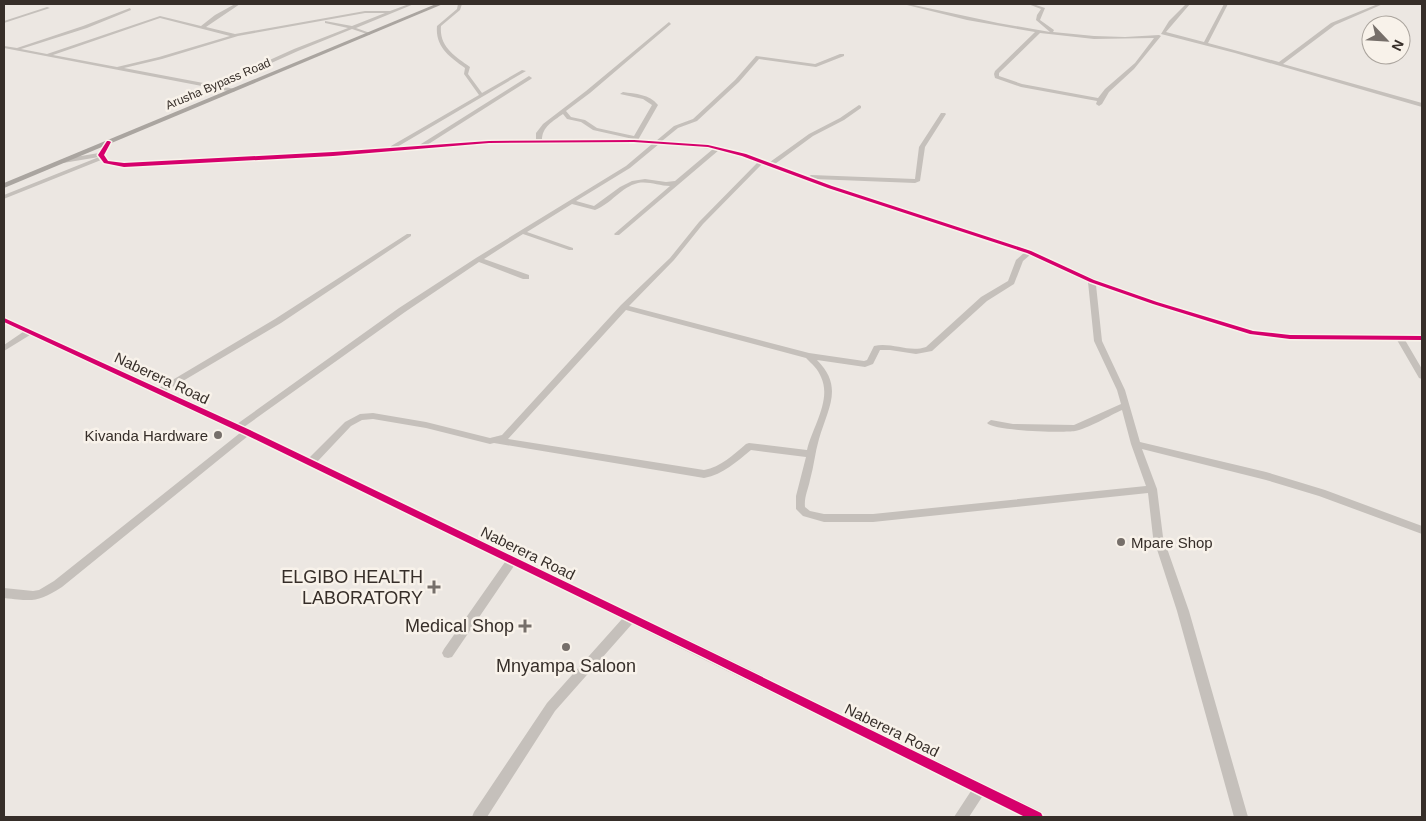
<svg xmlns="http://www.w3.org/2000/svg" width="1426" height="821" font-family="Arial,sans-serif">
  <style>
    .lines { fill: none; stroke-linecap: round; stroke-linejoin: round }
    .minor { fill: #c5c0bb; fill-rule: evenodd }
    .major { fill: #aaa5a0; fill-rule: evenodd }
    .cycleway-casing { stroke: #f8f2ea; stroke-width: 3 }
    .cycleway { fill: #d6006c; fill-rule: evenodd }
    .poi-dot { fill: #766f6a; stroke: #f8f2ea; stroke-width: 2 }
    .labels { text-anchor: middle; dominant-baseline: central; stroke-width: 5; stroke-linejoin: round; paint-order: stroke }
    .far-street-label { font-size: 12px; fill: #362e29; stroke: #f8f2ea }
    .street-label { font-size: 15px; fill: #362e29; stroke: #f8f2ea }
    .poi-label { font-size: 15px; fill: #362e29; stroke: #f8f2ea; text-anchor: end }
    .near-poi-label { font-size: 18px; fill: #362e29; stroke: #f8f2ea; text-anchor: end }
  </style>
  <rect width="100%" height="100%" fill="#ece7e2"/>
  <g class="lines">
    <g class="minor">
      <path d="M235 4H240L206 27 235 34 365 11H390L409 4H414L356 28 370 33V35L352 29 298 51 220 86 235 89V91L233 92 4 48V46L17 48 83 26 130 8 131 10 87 28 21 49 47 54 160 16 201 26 215 15ZM365 13H385L352 26 325 21V23L348 28 294 49 214 85 124 68 162 59 238 36ZM160 18 230 36 159 57 117 67 53 55Z"/>
      <path d="M458 4H462L460 10 441 26C439 47 455 56 470 67L468 74 482 93 522 70 526 71 397 147 420 146 421 144 529 76 532 78 531 79 427 145 489 140H536V133L543 124 586 91 669 22 671 24 590 93 566 111 571 117 585 120 597 128 634 136 652 105 643 99 620 94 623 92C636 94 649 94 658 105L638 140 656 141 674 126 693 119 735 80 756 56 815 64 840 54H844V56L816 67 759 59 739 82 697 121 678 128 662 141 708 144 746 154 770 162 809 134 840 118 859 105 861 106V108L844 120 813 136 775 164 808 177 811 175 915 179 919 147 941 113H945L946 114 925 147 920 181 915 183 814 179 1031 251 1095 279 1158 301 1253 331 1290 335 1422 336V340H1405L1422 369V379L1419 378 1397 340 1290 339 1252 335 1152 305 1096 285 1102 341 1125 390 1140 442 1266 472 1325 490 1422 526V534L1319 496 1266 480 1142 449 1157 489 1163 537 1189 611 1248 817H1234L1177 611 1153 537 1148 493 873 522H824L803 516 796 509V496L806 457 751 450C736 462 724 474 704 478L494 443 490 444 426 428 373 419 362 420 351 426 317 462 712 651 1042 812 1044 817H1023L982 797 969 817H954L971 791 632 624 555 711 487 817H472L474 812 547 703 622 619 514 566 452 657 448 658 444 657 442 653 444 649 505 562 248 436 62 587C37 603 33 601 4 598V588L33 591 39 590 54 581 240 433 30 335 4 351V345L23 332 4 323V318L159 388 275 319 407 234H411V236L281 323 166 391 237 424 399 308 476 258 626 166 652 144 634 143 489 144 333 156 124 167 104 163 101 160 6 198 4 199V195L99 157 63 163 60 161 63 159 99 153 107 141 109 140 112 142 104 155 108 161 124 163 391 148V146L479 95 464 74 465 68C450 57 435 47 437 26L457 9ZM563 114 567 119 581 122 593 130 633 139 542 140C542 127 553 121 563 114ZM659 144 713 149 675 181 666 182 645 179 632 181 620 187 594 206 576 201 630 168ZM719 150 742 156 758 162 699 222 670 258 621 305 502 435 490 438 426 422 373 413 360 414 345 422 309 458 244 427 405 312 479 262 523 279H529V275L484 259 523 234 569 250H573V248L527 232 572 204 595 210C611 204 621 187 638 183 649 181 659 186 670 186L614 234 615 235H619ZM762 164 828 188 1024 253 1016 260 1008 281 981 297 926 347C909 353 892 342 874 346L867 360 864 361 809 353 629 306 674 260 703 224ZM1030 255 1088 282 1094 341 1117 390 1121 404 1074 425 1013 424 991 420 987 423C994 431 1063 433 1075 431 1087 429 1111 415 1122 410L1131 444 1146 486 873 514H824L810 511 805 507C804 497 808 490 810 480 814 466 815 452 819 439 828 408 844 387 817 360L865 367 873 364 880 350H890L916 354 932 351 987 301 1014 284 1023 261ZM626 310 806 358C812 364 818 369 821 377 832 400 812 428 807 450L749 443 746 444C733 455 721 467 704 470L508 439Z"/>
      <path d="M903 4H909L998 23 1050 32 1036 20 1037 15 1041 9 1028 4H1033L1045 8 1040 20 1054 30 1053 32 1094 36 1125 37 1159 35 1161 36 1134 69 1109 92 1102 104 1099 106 1096 104 1097 101 1021 87 995 78 994 74 995 71 1035 32 967 20ZM1040 33 1094 39 1154 38 1135 63 1105 89 1098 98 1022 84 999 76V73Z"/>
      <path d="M1186 4H1190L1166 32 1204 42 1224 4H1228L1208 43 1279 62 1331 23 1378 4H1383L1335 25 1283 64 1422 103V107L1235 53 1161 34 1169 21Z"/>
      <path d="M47 7 50 8 4 23V21Z"/>
    </g>
    <path class="major" d="M436 4H443L4 188V183Z"/>
    <defs>
      <g id="cycleway">
        <path d="M634 140 708 145 746 154 832 186 1031 251 1094 280 1157 302 1253 331 1290 335 1422 336V340L1290 339 1250 334 1153 304 1090 282 1027 253 828 188 742 156 708 147 634 142 489 143 333 156 124 167 104 163 98 155 107 141H109L111 142 104 155 108 161 124 163 333 152 489 141Z"/>
        <path d="M4 318 250 430 711 652 1041 813 1043 817H1025L705 658 244 434 4 322Z"/>
      </g>
    </defs>
    <use href="#cycleway" class="cycleway-casing"/>
    <use href="#cycleway" class="cycleway"/>
  </g>
  <g class="poi-dot">
    <circle cx="218" cy="435" r="5"/>
    <circle cx="1121" cy="542" r="5"/>
    <path d="M431.5 579.5h5v5h5v5h-5v5h-5v-5h-5v-5h5z"/>
    <path d="M522.5 618.5h5v5h5v5h-5v5h-5v-5h-5v-5h5z"/>
    <circle cx="566" cy="647" r="5"/>
  </g>
  <g class="labels">
    <g class="far-street-label">
      <text transform="translate(218 84) rotate(-23)">Arusha Bypass Road</text>
    </g>
    <g class="street-label">
      <text transform="translate(162 378) rotate(25)">Naberera Road</text>
      <text transform="translate(528 553) rotate(26)">Naberera Road</text>
      <text transform="translate(892 730) rotate(26)">Naberera Road</text>
    </g>
    <g class="poi-label">
      <text x="208" y="435">Kivanda Hardware</text>
      <text x="1131" y="542" text-anchor="start">Mpare Shop</text>
    </g>
    <g class="near-poi-label">
      <text x="423" y="577">ELGIBO HEALTH<tspan x="423" dy="21">LABORATORY</tspan></text>
      <text x="514" y="626">Medical Shop</text>
      <text x="566" y="666" text-anchor="middle">Mnyampa Saloon</text>
    </g>
  </g>
  <rect width="1426" height="821" fill="none" stroke="#362e29" stroke-width="10"/>
  <g transform="translate(1386 40) rotate(115)"><circle r="24" fill="#f8f2ea" stroke="#aaa49d"/>
  <path d="M0-4L9 19L0 12L-9 19Z" fill="#766f6a"/>
  <text y="-8" font-size="14" font-weight="bold" text-anchor="middle" fill="#362e29">N</text>
  </g>
</svg>
